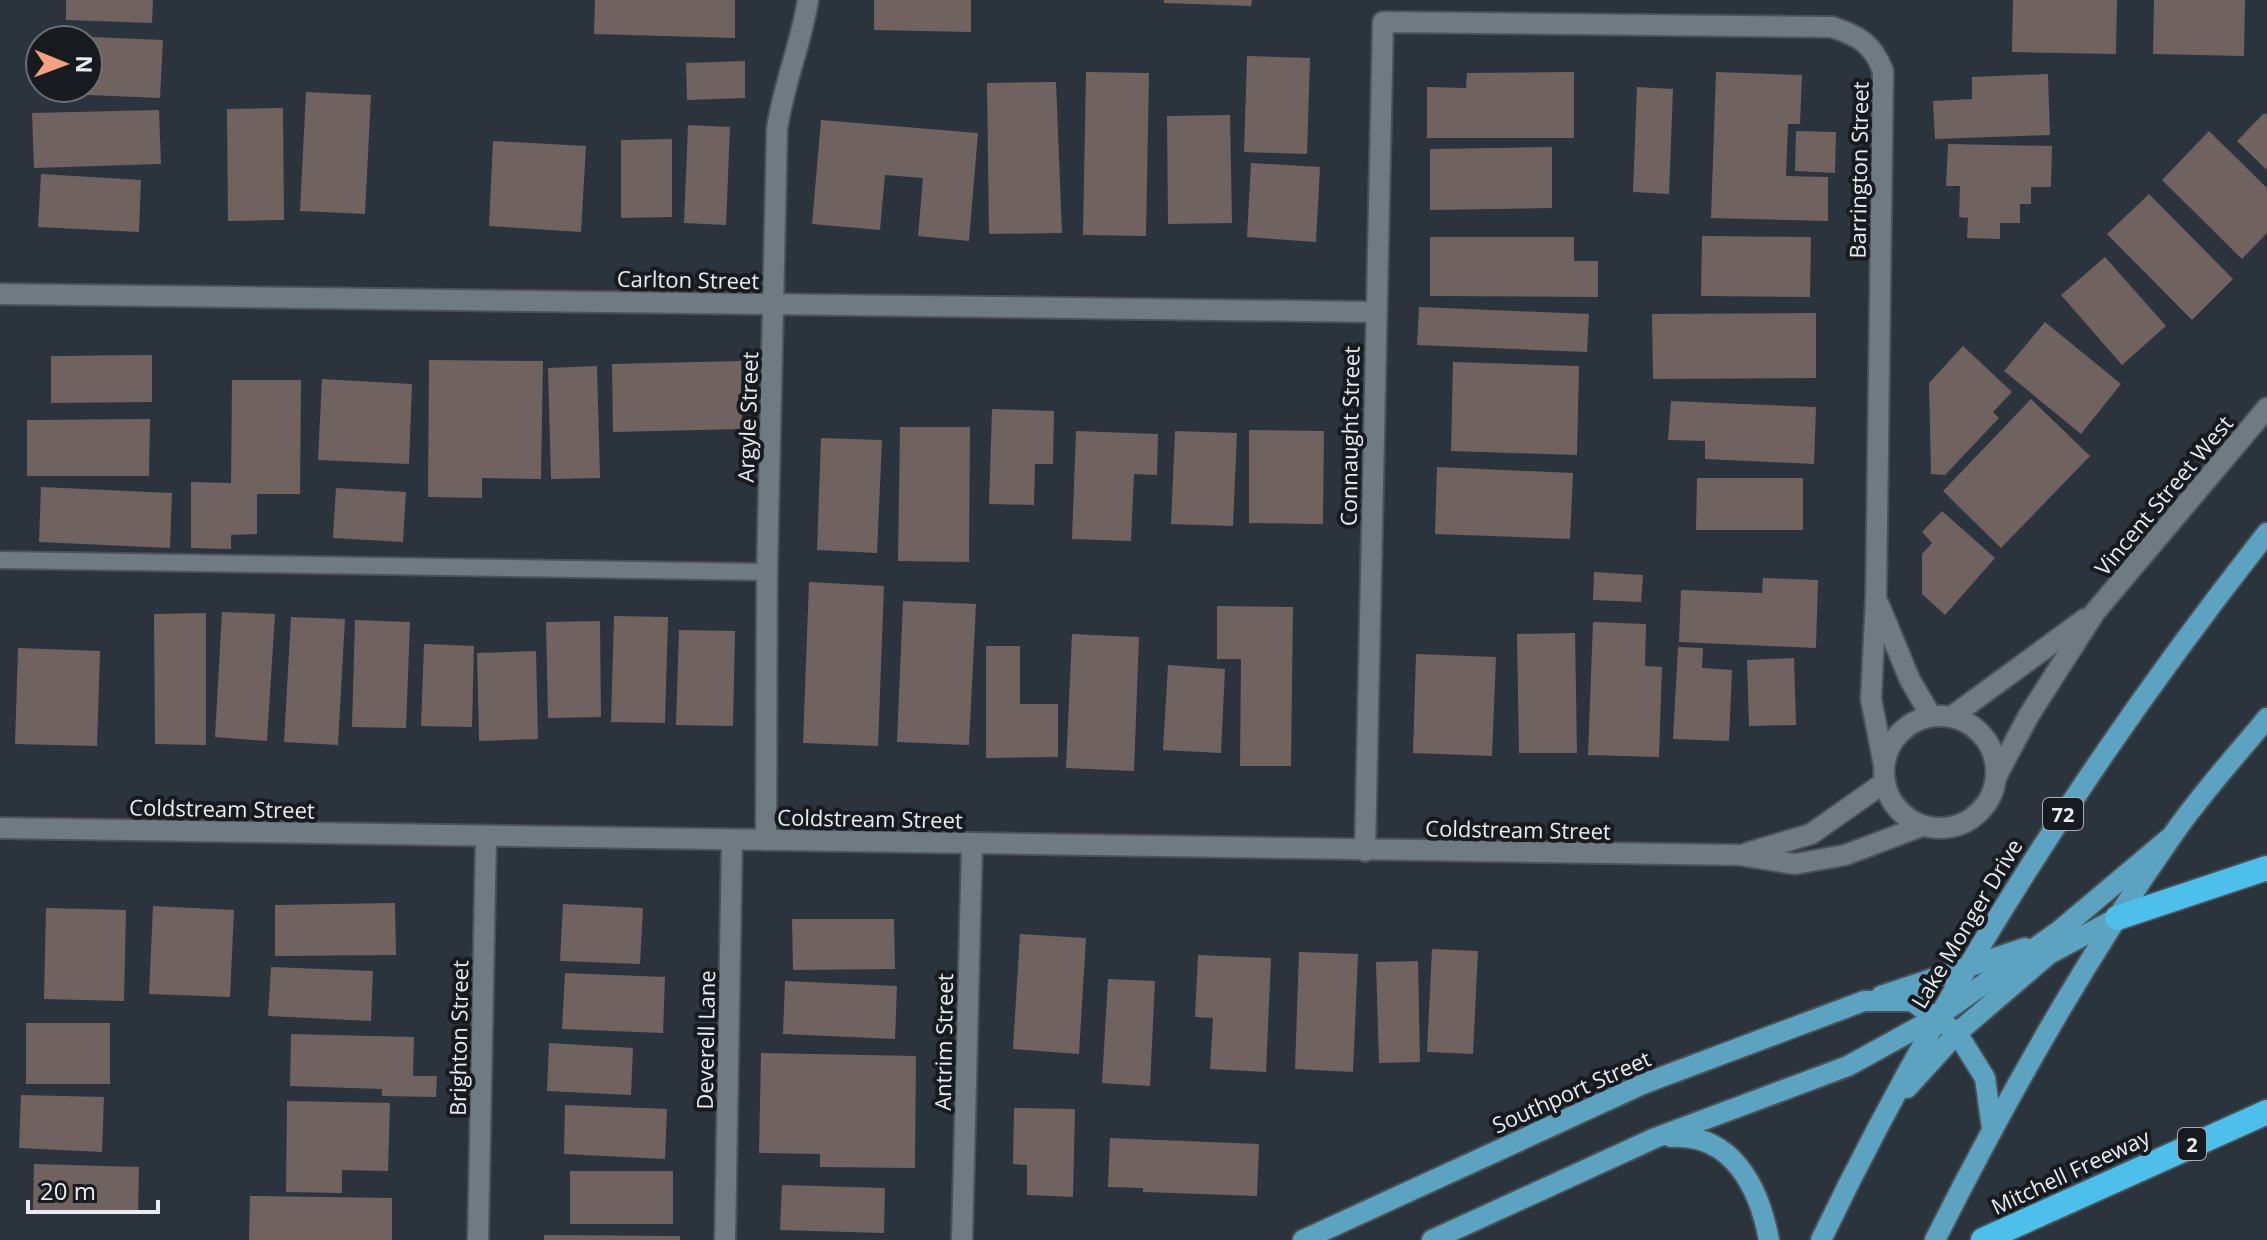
<svg xmlns="http://www.w3.org/2000/svg" width="2267" height="1240" font-family="'Open Sans',sans-serif">
  <style>
    .building { fill: #70625f }
    .lines { fill: none; stroke-linecap: round; stroke-linejoin: round }
    .service-casing { stroke: #4a5258; stroke-width: 20 }
    .minor-casing { stroke: #4a5258; stroke-width: 24 }
    .primary-casing { stroke: #4a5258; stroke-width: 24 }
    .motorway-casing { stroke: #4a5258; stroke-width: 28 }
    .service { stroke: #707a83; stroke-width: 16 }
    .minor { stroke: #707a83; stroke-width: 20 }
    .primary { stroke: #5ba3c1; stroke-width: 20 }
    .motorway { stroke: #4dbfeb; stroke-width: 24 }
    .labels { text-anchor: middle; dominant-baseline: central; stroke-width: 8; stroke-linejoin: round; paint-order: stroke }
    .shield { fill: #171a1e; stroke: #a9aeb3; stroke-width: 2 }
    .shield-label { font-size: 20px; font-weight: bold; fill: #e8edf3 }
    .street-label { font-size: 22px; fill: #e8edf3; stroke: #171a1e }
  </style>
  <rect width="100%" height="100%" fill="#2b333c"/>
  <g class="building">
    <path d="M66 0H153L152 23 66 20Z"/>
    <path d="M595 0H735V38L594 34Z"/>
    <path d="M874 0H971V32L874 30Z"/>
    <path d="M1164 0H1252L1251 6 1164 3Z"/>
    <path d="M2013 0H2117L2116 54 2012 52Z"/>
    <path d="M2154 0H2245L2244 56 2153 54Z"/>
    <path d="M44 35 163 40 160 98 41 93 42 88H88V40H44Z"/>
    <path d="M1247 56 1310 58 1307 154 1244 152Z"/>
    <path d="M745 61V98L687 100 686 63Z"/>
    <path d="M1086 72 1149 73 1146 236 1083 235Z"/>
    <path d="M1574 72V138H1427V87L1466 88 1467 73Z"/>
    <path d="M1716 72 1802 75 1800 124H1788L1786 176 1828 177V221L1711 218Z"/>
    <path d="M2048 74 2050 135 1935 139 1933 101 1972 99V77Z"/>
    <path d="M1056 82 1062 233 989 234 987 83Z"/>
    <path d="M1637 87 1673 89 1669 194 1633 192Z"/>
    <path d="M306 92 371 95 365 214 300 211Z"/>
    <path d="M283 108 284 220 228 221 227 109Z"/>
    <path d="M159 110 161 164 34 168 32 113Z"/>
    <path d="M2264 113 2267 115V170L2237 141Z"/>
    <path d="M1230 115 1232 223 1168 224 1167 116Z"/>
    <path d="M821 120 978 133 969 241 918 236 923 178 885 175 880 230 812 224Z"/>
    <path d="M688 125 730 127 726 225 684 223Z"/>
    <path d="M1796 131 1836 132 1835 173 1795 171Z"/>
    <path d="M2209 131 2267 188V233L2242 259 2162 180Z"/>
    <path d="M672 139V217L621 218V140Z"/>
    <path d="M493 141 586 146 581 232 489 226Z"/>
    <path d="M1948 144 2052 146 2051 187H2031V204H2020V223H2000V239L1967 238 1968 218 1959 217 1960 186H1946Z"/>
    <path d="M1552 147V208L1430 210V149Z"/>
    <path d="M1251 163 1320 167 1316 242 1247 237Z"/>
    <path d="M41 174 141 180 139 232 38 227Z"/>
    <path d="M2149 194 2233 279 2192 320 2107 234Z"/>
    <path d="M1702 236 1811 237 1810 297 1701 296Z"/>
    <path d="M1430 237H1574V261H1598V297L1430 296Z"/>
    <path d="M2105 257 2166 326 2122 365 2061 295Z"/>
    <path d="M1419 307 1589 314 1587 352 1417 345Z"/>
    <path d="M1816 313V378L1653 379 1652 314Z"/>
    <path d="M2045 322 2121 384 2081 434 2004 371Z"/>
    <path d="M1963 346 2012 392 1993 412 1999 418 1945 475 1931 474 1929 383Z"/>
    <path d="M152 355V402L51 403V356Z"/>
    <path d="M429 360 543 361 541 479 482 478V498L428 497Z"/>
    <path d="M741 361 742 429 613 432 612 364Z"/>
    <path d="M1453 362 1579 366 1577 455 1451 451Z"/>
    <path d="M597 366 600 478 551 479 548 368Z"/>
    <path d="M322 379 412 384 409 464 318 460Z"/>
    <path d="M232 380H301L300 494H257V534L231 535V549L191 548V482L231 483Z"/>
    <path d="M2031 399 2090 456 2001 548 1943 491Z"/>
    <path d="M1671 401 1816 407 1814 464 1705 459V441L1668 440Z"/>
    <path d="M992 409 1054 411 1053 464H1035L1034 505 989 504Z"/>
    <path d="M150 419 149 476H27V420Z"/>
    <path d="M900 427H970L969 562 898 561Z"/>
    <path d="M1249 430 1324 431 1323 524 1249 523Z"/>
    <path d="M1076 431 1158 434 1157 475 1134 474 1131 541 1072 539Z"/>
    <path d="M1175 431 1237 433 1233 526 1171 524Z"/>
    <path d="M821 438 882 440 877 553 817 550Z"/>
    <path d="M1437 467 1573 473 1570 539 1435 534Z"/>
    <path d="M1697 478H1803V530H1696Z"/>
    <path d="M41 487 172 493 170 548 39 542Z"/>
    <path d="M336 488 406 492 403 542 333 538Z"/>
    <path d="M1942 511 1995 558 1945 615 1922 594V554L1932 543 1922 532Z"/>
    <path d="M1594 572 1643 575 1641 602 1593 600Z"/>
    <path d="M1763 578 1818 580 1816 648 1679 642 1681 590 1762 593Z"/>
    <path d="M809 582 884 586 878 746 803 743Z"/>
    <path d="M903 601 976 604 969 745 897 742Z"/>
    <path d="M1217 606 1293 607 1291 766H1240L1241 659H1217Z"/>
    <path d="M222 612 275 614 267 741 215 737Z"/>
    <path d="M206 613V745L155 744 154 614Z"/>
    <path d="M614 616 668 617 665 723 611 722Z"/>
    <path d="M291 617 345 619 338 745 284 742Z"/>
    <path d="M355 620 410 622 406 728 352 727Z"/>
    <path d="M600 621 601 717 548 718 546 622Z"/>
    <path d="M1593 622 1646 624 1645 666 1662 667 1659 757 1588 755Z"/>
    <path d="M679 630 735 631 733 726 676 725Z"/>
    <path d="M1575 633 1577 753H1519L1517 634Z"/>
    <path d="M1072 634 1139 637 1134 771 1066 768Z"/>
    <path d="M424 644 474 646 472 727 421 726Z"/>
    <path d="M986 646H1020V704H1058V757L986 758Z"/>
    <path d="M1678 647 1703 648 1702 668 1732 670 1729 741 1673 739Z"/>
    <path d="M18 648 100 651 97 746 15 744Z"/>
    <path d="M536 651 538 739 479 741 477 653Z"/>
    <path d="M1416 654 1496 657 1492 756 1413 753Z"/>
    <path d="M1794 658 1796 725 1749 726 1747 660Z"/>
    <path d="M1168 665 1225 669 1221 753 1163 750Z"/>
    <path d="M395 903 396 955 275 956V905Z"/>
    <path d="M563 904 643 908 640 964 560 961Z"/>
    <path d="M153 906 234 910 230 997 149 994Z"/>
    <path d="M46 908 126 910 124 1001 44 999Z"/>
    <path d="M792 919H894L895 969 793 970Z"/>
    <path d="M1020 934 1086 938 1079 1054 1013 1049Z"/>
    <path d="M1432 949 1478 951 1473 1054 1427 1052Z"/>
    <path d="M1299 952 1358 954 1353 1072 1295 1069Z"/>
    <path d="M1198 955 1271 958 1266 1072 1210 1069 1213 1018 1195 1017Z"/>
    <path d="M1418 961 1420 1062 1379 1063 1376 962Z"/>
    <path d="M271 967 373 971 371 1021 268 1016Z"/>
    <path d="M565 973 665 977 663 1033 562 1029Z"/>
    <path d="M1108 979 1155 981 1150 1086 1102 1083Z"/>
    <path d="M785 981 897 986 895 1039 783 1034Z"/>
    <rect x="26" y="1023" width="84" height="61"/>
    <path d="M291 1034 414 1037 413 1076H437L436 1097 382 1096V1089L290 1086Z"/>
    <path d="M549 1043 633 1048 631 1095 547 1091Z"/>
    <path d="M761 1053 916 1056 915 1168 820 1167V1154L759 1153Z"/>
    <path d="M21 1095 104 1097 102 1152 19 1148Z"/>
    <path d="M287 1101 390 1103 388 1171 342 1170V1193L286 1192Z"/>
    <path d="M565 1105 667 1109 665 1159 564 1154Z"/>
    <path d="M1014 1108 1075 1109 1073 1197 1027 1195V1165L1013 1164Z"/>
    <path d="M1110 1138 1259 1144 1257 1196 1143 1192V1188L1108 1187Z"/>
    <path d="M34 1164 139 1167 138 1214 33 1211Z"/>
    <rect x="570" y="1171" width="103" height="53"/>
    <path d="M782 1185 885 1188 884 1233 780 1230Z"/>
    <path d="M250 1196 392 1198V1240H249Z"/>
    <path d="M544 1235 680 1236V1240H544Z"/>
  </g>
  <g class="lines">
    <defs>
      <path id="service" d="M0 560 767 572"/>
      <g id="minor">
        <path d="M0 294 1376 312"/>
        <path d="M1879 605 1910 680 1931 716"/>
        <circle cx="1940" cy="772" r="56"/>
        <path d="M1951 717 2085 619"/>
        <path d="M1996 777 2029 715 2095 612 2267 408"/>
        <path d="M0 828 1739 855 1795 864 1845 855 1922 826"/>
        <path d="M766 840 767 572 777 130C783 85 801 45 808 0"/>
        <path d="M1365 851 1383 22 1832 27C1859 36 1873 44 1883 71L1876 597 1871 699 1884 765"/>
        <path d="M1747 853 1811 834 1885 782"/>
        <path d="M478 1240 486 837"/>
        <path d="M725 1240 732 840"/>
        <path d="M962 1240 972 845"/>
      </g>
      <g id="primary">
        <path d="M1881 996 2025 948"/>
        <path d="M1907 1088 1957 1033 2049 954 2117 918"/>
        <path d="M1671 1137C1732 1133 1759 1187 1769 1240"/>
        <path d="M1303 1240 1643 1084 1864 1001H1912L1957 1033 1985 1078 1992 1128"/>
        <path d="M1432 1240 1655 1138 1848 1066 1937 1017 2059 931 2172 836"/>
        <path d="M1821 1240C1943 987 2093 754 2267 533"/>
        <path d="M1935 1240C2005 1101 2082 964 2172 836 2200 795 2235 757 2267 718"/>
      </g>
      <g id="motorway">
        <path d="M2117 918 2267 868"/>
        <path d="M1983 1240 2267 1112"/>
      </g>
    </defs>
    <use href="#service" class="service-casing"/>
    <use href="#minor" class="minor-casing"/>
    <use href="#primary" class="primary-casing"/>
    <use href="#motorway" class="motorway-casing"/>
    <use href="#service" class="service"/>
    <use href="#minor" class="minor"/>
    <use href="#primary" class="primary"/>
    <use href="#motorway" class="motorway"/>
  </g>
  <g class="labels">
    <g class="shield">
      <rect x="2043" y="798" width="40" height="32" rx="6"/>
      <rect x="2178" y="1128" width="28" height="32" rx="6"/>
    </g>
    <g class="shield-label">
      <text x="2063" y="814">72</text>
      <text x="2192" y="1144">2</text>
    </g>
    <g class="street-label">
      <text transform="translate(1858 170) rotate(-89)">Barrington Street</text>
      <text transform="translate(688 279) rotate(1)">Carlton Street</text>
      <text transform="translate(747 417) rotate(-88)">Argyle Street</text>
      <text transform="translate(1349 436) rotate(-89)">Connaught Street</text>
      <text transform="translate(2163 495) rotate(-50)">Vincent Street West</text>
      <text transform="translate(222 808) rotate(1)">Coldstream Street</text>
      <text transform="translate(870 818) rotate(1)">Coldstream Street</text>
      <text transform="translate(1518 829) rotate(1)">Coldstream Street</text>
      <text transform="translate(1966 923) rotate(-59)">Lake Monger Drive</text>
      <text transform="translate(458 1038) rotate(-89)">Brighton Street</text>
      <text transform="translate(705 1040) rotate(-89)">Deverell Lane</text>
      <text transform="translate(943 1042) rotate(-89)">Antrim Street</text>
      <text transform="translate(1571 1091) rotate(-24)">Southport Street</text>
      <text transform="translate(2070 1171) rotate(-25)">Mitchell Freeway</text>
    </g>
  </g>
  <g transform="translate(64 64) rotate(91)"><circle r="38" fill="#171a1e" stroke="#6b6e73" stroke-width="2"/>
  <path d="M0-6L14 30L0 20L-14 30Z" fill="#f2a07f"/>
  <text y="-12" font-size="22" font-weight="bold" text-anchor="middle" fill="#e8edf3">N</text>
  </g>
  <path d="M28 1200v12h130v-12" fill="none" stroke="#e8edf3" stroke-width="4"/>
  <text x="40" y="1200" font-size="24" fill="#e8edf3" stroke="#171a1e" stroke-width="6" paint-order="stroke">20 m</text>
</svg>
